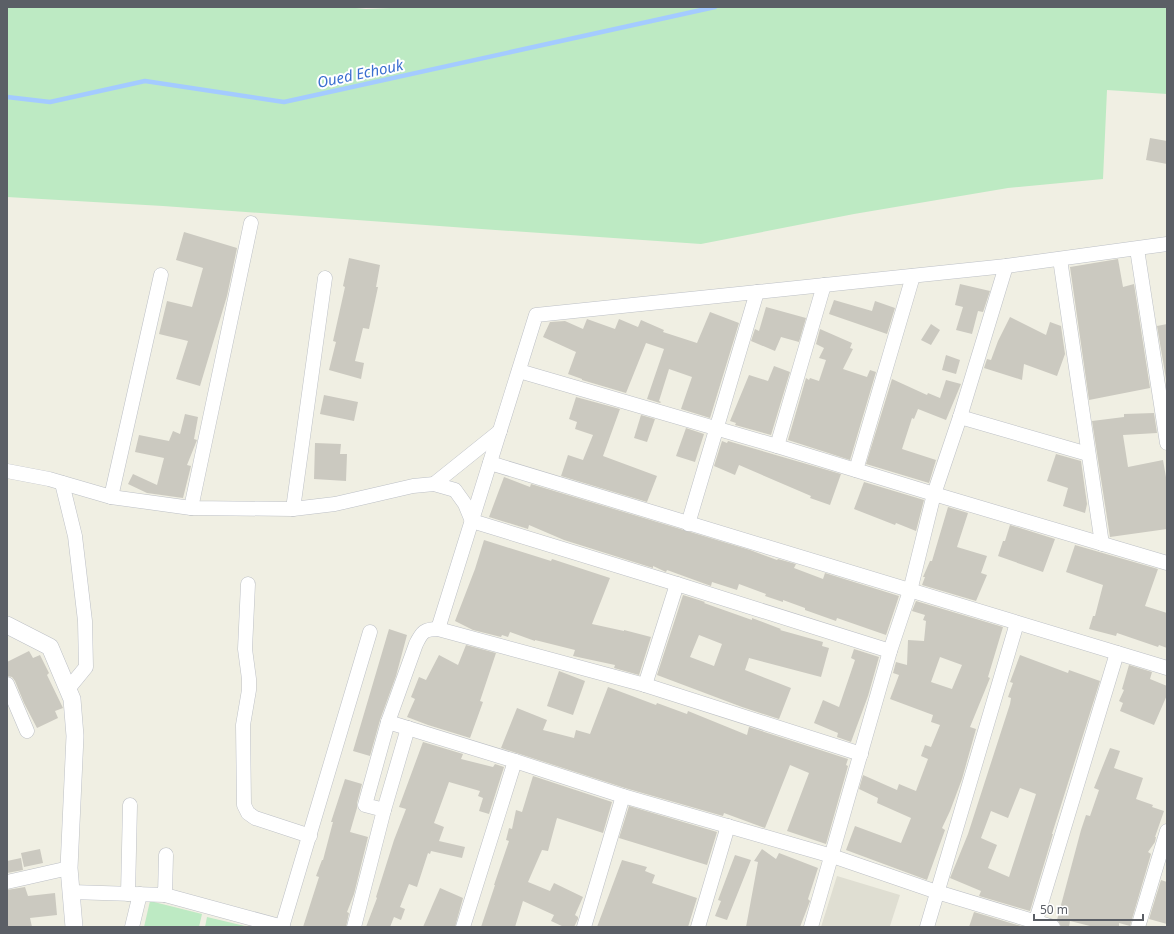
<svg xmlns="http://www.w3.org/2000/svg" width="1174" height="934" font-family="'Noto Sans',sans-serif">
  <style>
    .education { fill: #dfded2 }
    .green { fill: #bdeac3 }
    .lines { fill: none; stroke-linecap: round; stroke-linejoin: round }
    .stream { stroke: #a4cbff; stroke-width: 4.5 }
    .building { fill: #cbc9c0; fill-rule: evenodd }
    .minor-casing { stroke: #bdc0c6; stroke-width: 15 }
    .tertiary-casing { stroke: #bdc0c6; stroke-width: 18 }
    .minor { stroke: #fff; stroke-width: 14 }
    .tertiary { stroke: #fff; stroke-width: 17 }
    .labels { text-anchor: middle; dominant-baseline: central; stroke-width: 4; stroke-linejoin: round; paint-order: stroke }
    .water-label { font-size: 15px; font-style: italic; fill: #3a6fcf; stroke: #fff }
  </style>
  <rect width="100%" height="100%" fill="#f0efe3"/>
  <path class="education" d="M837 876 900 895 890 926 893 927H821Z"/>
  <g class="green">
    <path d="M7 7H346L366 9 415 7H1167V94L1107 90 1103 179 1008 188 854 214 701 244 467 228 163 206 7 197Z"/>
    <path d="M150 901 202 914 199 927H144Z"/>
    <path d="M207 917 249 927H205Z"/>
  </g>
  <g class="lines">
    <path class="stream" d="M7 97 50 102 145 81 284 102 715 7"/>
  </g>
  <g class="building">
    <path d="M1150 138 1167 141V164L1146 160Z"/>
    <path d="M184 232 237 248 227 296 200 386 176 379 188 341 159 334 167 301 192 307 203 268 176 260Z"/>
    <path d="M349 258 380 265 376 287H378L369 329 363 328 355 361 364 363 361 379 329 370 336 342 333 341 345 287 343 286Z"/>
    <path d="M1118 259 1123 287 1134 284 1150 388 1089 400 1070 267Z"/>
    <path d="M960 284 990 291 983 312 978 311 972 334 956 330 963 307 955 305Z"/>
    <path d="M834 300 872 311 875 301 895 308 887 334 829 314Z"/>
    <path d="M766 307 806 318 799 342 781 337 775 351 751 341 755 329 759 331Z"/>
    <path d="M710 312 739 323 710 418 681 409 692 377 669 369 659 401 661 402 660 403 647 399 664 349 646 343 626 393 582 380V379L568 374 576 352 543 337 550 322 565 321 583 329 587 319 615 329 619 319 638 327 641 320 664 330 663 332 697 343Z"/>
    <path d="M1010 317 1046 335 1050 322 1061 326 1065 354 1057 376 1024 364 1022 380 984 368 987 359 991 360 998 341Z"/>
    <path d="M931 324 940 330 931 345 921 340Z"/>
    <path d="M1167 324V379H1166L1157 326Z"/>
    <path d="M820 329 852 343 850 348 853 349 843 369 867 377 870 370 876 372 850 460 788 440 806 378 809 380 810 378 819 381 826 360 819 358 824 348 816 344Z"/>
    <path d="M946 355 960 360 956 374 942 370Z"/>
    <path d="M774 366 790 372 771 435 735 425 736 423 730 421 749 375 768 381Z"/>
    <path d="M892 379 927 395 928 393 940 398 946 380 961 384 946 420 918 409 914 419 912 418 902 449 936 460 929 483 866 464Z"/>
    <path d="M324 395 358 402 354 421 320 414Z"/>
    <path d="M576 397 620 409 603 456 657 476 647 502 561 476 568 455 583 460 593 435 575 429 577 422 569 419Z"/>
    <path d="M1154 413 1157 433 1123 435 1128 467 1163 460 1167 483V529L1110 537 1092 421 1124 417V414Z"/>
    <path d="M185 414 198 417 194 439 197 440 187 465 191 466 183 498 147 493 128 484 133 474 157 485 164 458 135 452 139 435 169 441 173 431 180 434Z"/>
    <path d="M641 415 655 419 647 442 634 438Z"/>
    <path d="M686 428 704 434 695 462 676 456Z"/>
    <path d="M722 441 727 443 728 441 841 474 830 505 810 498 811 496 739 465 735 475 714 466Z"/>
    <path d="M315 443 341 444 340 454H347L346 481 314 479Z"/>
    <path d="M1056 454 1081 461 1087 504 1085 513 1063 506 1068 488 1047 481Z"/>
    <path d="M504 477 530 487 531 484 750 550 777 560 778 559 796 564 794 568 823 579 825 573 899 596 886 635 837 618 836 621 805 610V608L783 600V602L765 596 766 594 739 584 737 590 712 582 711 586 667 570 666 572 653 566V568L564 540 529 525 528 529 489 517Z"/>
    <path d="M864 482 924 500 916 531 896 523 895 525 854 509Z"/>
    <path d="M948 507 968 513 957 547 987 556 981 573 987 575 976 601 922 585 925 577H923L930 561H932Z"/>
    <path d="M1010 525 1055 539 1043 572 998 556 1003 541H1005Z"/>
    <path d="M484 540 551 561 552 559 610 578 592 624 624 631V630L651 637 639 675 614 668 615 665 573 656 575 650 535 640V641L510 632 508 637 502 635 501 637 473 630 455 621 475 569Z"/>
    <path d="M1075 545 1158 569 1145 606 1167 613V648L1159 645 1158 647 1117 633 1116 636 1089 629 1093 616H1095L1103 585 1066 572Z"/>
    <path d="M683 595 705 602 704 603 752 620V618L781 629 780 630 823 642 822 646 829 648 821 677 749 658 745 670 791 688 779 719 742 707 657 675ZM699 635 722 644 714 666 690 657Z"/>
    <path d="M916 601 1003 627 988 677 990 678 970 727 976 729 962 779 950 811 942 828 945 830 927 880 846 850 855 826 901 843 911 818 877 803 878 798 859 789 863 775 897 790 899 784 916 791 928 759 921 756 925 745 931 747 940 725 931 722 933 715 890 699 899 675 893 673 896 662 907 665 908 640 924 641 926 621 923 620 925 615 912 611ZM940 657 962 665 952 689 931 682Z"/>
    <path d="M389 629 407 635 396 676 380 720 370 756 353 751Z"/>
    <path d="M466 645 496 653 480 701 483 702 470 738 428 725 407 717 415 699 411 697 419 677 426 680 439 655 458 665Z"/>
    <path d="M854 649 879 657 868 696 851 742 837 737 838 733 814 723 823 700 839 707 855 660 851 658Z"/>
    <path d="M29 651 33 658 40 655 49 673 47 675 63 708 55 711 58 718 37 728 24 703 15 681 12 677 7 676V662Z"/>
    <path d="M1020 655 1068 673 1069 670 1100 681 1052 834H1053L1030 911 979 896 981 891 950 878 968 834 1010 704 1011 698 1008 697 1013 683 1010 682ZM1020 788 1036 794 1009 877 988 868 997 845 981 838 991 811 1008 818Z"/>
    <path d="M1129 665 1152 672 1150 679 1167 686V695L1154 725 1120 711 1123 703 1119 701 1124 690 1122 689Z"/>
    <path d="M559 671 585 681 573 715 547 706Z"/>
    <path d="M608 687 656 705 657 703 687 714 688 711 747 735 749 727 848 759 846 765 848 766 826 844 787 831 809 773 790 765 765 828 724 813 723 816 625 788 501 748 517 708 547 720 543 730 574 738 576 730 590 734Z"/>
    <path d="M423 742 463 754 461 759 493 767 495 764 504 767 489 814 479 811 483 798 478 796 480 791 449 782 434 823 444 827 439 841 465 847 462 858 431 851 430 854 428 853 417 887 409 884 400 907 405 909 401 920 394 917 390 927H366L377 898 376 897 394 840 406 809 399 807Z"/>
    <path d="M1110 748 1120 751 1114 768 1143 778 1136 799 1153 805 1152 807 1164 811 1155 837H1156L1155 842 1148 852 1151 854 1130 926 1119 923V927H1094L1070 921 1069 927H1061L1059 922 1057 920 1081 830 1086 815 1090 816 1099 790 1094 788Z"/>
    <path d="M533 776 612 802 603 833 557 818 548 851 542 850 528 882 550 891 554 883 583 897 575 915 578 917V919L574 927H564L551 921 554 915 523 901 515 927H481L495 885H494L509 841 506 840 509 828 512 829 516 810 522 812Z"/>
    <path d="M345 779 362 784 357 803V808L350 832 368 837 354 894 347 912 349 913 346 927H303L319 877 316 876 322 860H323L333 822H331Z"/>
    <path d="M629 806 717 832 707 865 619 838Z"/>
    <path d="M40 849 43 863 24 867 21 853Z"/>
    <path d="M762 849 776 859 779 853 818 868 808 899 810 901 800 927H746L758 862 754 861Z"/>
    <path d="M735 855 751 860 727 920 715 916 721 901 718 900Z"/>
    <path d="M21 858 23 870 7 873V861Z"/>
    <path d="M622 860 647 867 645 871 655 875 652 883 697 898 688 927H597Z"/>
    <path d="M1161 880 1167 882V924L1149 919Z"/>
    <path d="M25 887 28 896 55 893 57 915 30 918 32 927H7V890Z"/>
    <path d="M440 888 463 898 455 927H423Z"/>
    <path d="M974 912 1024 927H969Z"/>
  </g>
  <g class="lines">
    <defs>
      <g id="minor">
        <path d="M1137 249 1167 443"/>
        <path d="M1060 259 1102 544"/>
        <path d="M519 371 777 446 934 494 1167 563"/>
        <path d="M960 417 1088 454"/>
        <path d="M777 446 824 285"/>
        <path d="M490 463 1167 668"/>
        <path d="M856 470 913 276"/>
        <path d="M7 471 49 479 111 497 191 508 293 509 335 504 413 486 434 484 455 490 465 504 472 521 677 584 890 651"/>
        <path d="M62 483 75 536 85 621 86 667 68 689"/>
        <path d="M434 484 500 431"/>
        <path d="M111 497 161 275"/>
        <path d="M191 508 251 223"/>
        <path d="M293 509 325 278"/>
        <path d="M688 524 757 292"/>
        <path d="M248 584 245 649 249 679V690L243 725 244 805 248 813 255 818 310 836"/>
        <path d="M438 629 536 315 1006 266 1167 244"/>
        <path d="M7 684 27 731"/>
        <path d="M645 685 677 584"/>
        <path d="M388 722 515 761 623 796 832 856 937 892 1053 927"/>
        <path d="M384 810 408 728"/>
        <path d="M7 882 69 868"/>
        <path d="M71 892 165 895 166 855"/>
        <path d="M128 894 130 805"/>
        <path d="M165 895 283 927"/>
        <path d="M132 927 140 894"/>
        <path d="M282 927 370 632"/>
        <path d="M354 927 384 810 365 805 388 722 416 644C422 632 424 629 438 629L645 685 861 754"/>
        <path d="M463 927 515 761"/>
        <path d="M584 927 623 796"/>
        <path d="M698 927 728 826"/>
        <path d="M811 927 890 651 910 591 934 494 960 417 1006 266"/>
        <path d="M927 927 1017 623"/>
        <path d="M1034 927 1117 653"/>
        <path d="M1138 927 1167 831"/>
      </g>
      <path id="tertiary" d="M7 625 50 647 72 699 75 736 69 868 74 927"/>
    </defs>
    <use href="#minor" class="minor-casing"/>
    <use href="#tertiary" class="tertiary-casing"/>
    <use href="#minor" class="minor"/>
    <use href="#tertiary" class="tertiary"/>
  </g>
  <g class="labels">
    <g class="water-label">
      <text transform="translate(360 73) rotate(-12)">Oued Echouk</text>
    </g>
  </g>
  <rect width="1174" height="934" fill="none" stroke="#5b5f66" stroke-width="16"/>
  <path d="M1034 914v6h109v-6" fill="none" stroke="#5b5f66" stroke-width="2"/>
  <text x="1040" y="914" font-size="12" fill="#5b5f66" stroke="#ffffff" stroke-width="3" paint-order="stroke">50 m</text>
</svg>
